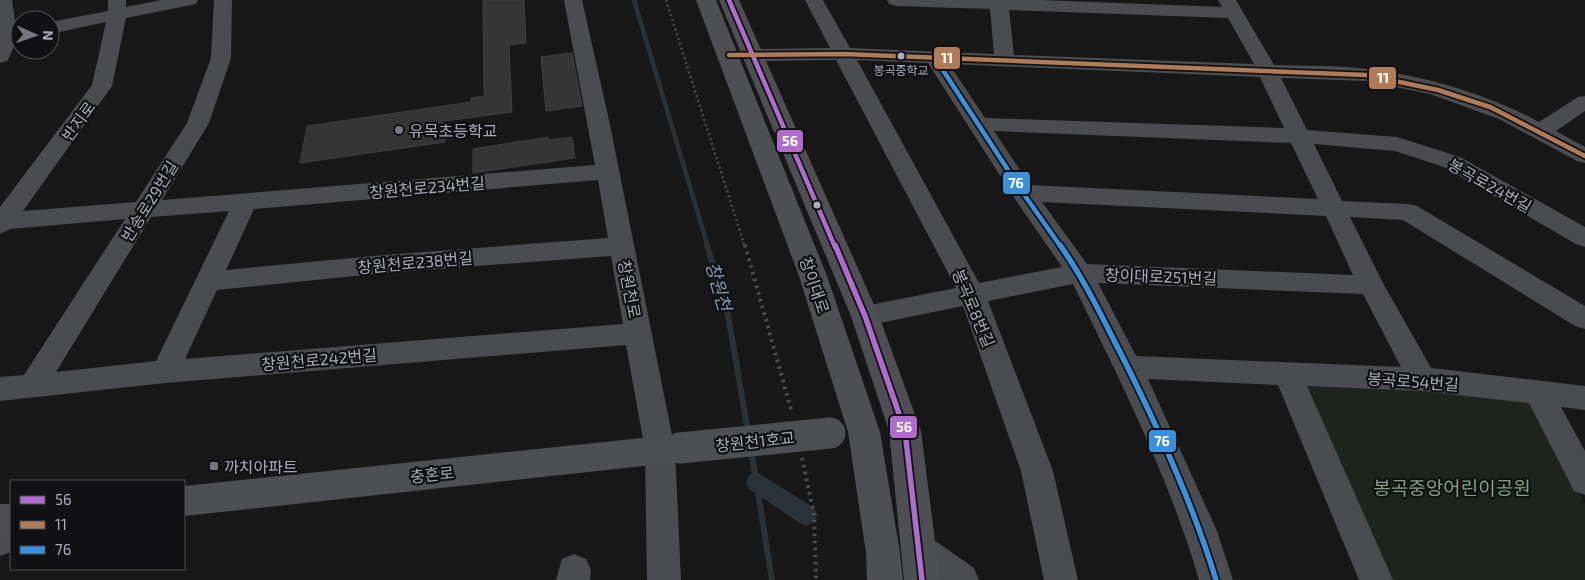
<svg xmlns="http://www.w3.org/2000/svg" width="1585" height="580" font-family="'Exo 2','Noto Sans KR',sans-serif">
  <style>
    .green { fill: #1d241e }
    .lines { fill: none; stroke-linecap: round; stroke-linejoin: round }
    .stream-far1 { stroke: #2a3239; stroke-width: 4.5 }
    .stream { stroke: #2a3239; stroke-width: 6 }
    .canal { fill: #2a3239; fill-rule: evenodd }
    .building { fill: #353536; stroke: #3f4043 }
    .path-far1 { stroke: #4d4e52; stroke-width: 2.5; stroke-dasharray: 2 3; stroke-linecap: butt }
    .path { stroke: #4d4e52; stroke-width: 4; stroke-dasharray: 2.5 4.5; stroke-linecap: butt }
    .minor { fill: #4b4c50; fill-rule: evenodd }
    .major { fill: #4d4f52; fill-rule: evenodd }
    .major-bridge { stroke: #4d4f52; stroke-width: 31 }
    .bus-1-far1-casing { stroke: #111113; stroke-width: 8 }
    .bus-1-casing { stroke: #111113; stroke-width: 9 }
    .bus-2-casing { stroke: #111113; stroke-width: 8 }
    .bus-3-far1-casing { stroke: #111113; stroke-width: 8 }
    .bus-3-casing { stroke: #111113; stroke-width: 9 }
    .bus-1-far1 { stroke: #b06ccc; stroke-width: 4.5 }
    .bus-1 { stroke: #b06ccc; stroke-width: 5.5 }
    .bus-2 { stroke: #b07c57; stroke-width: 4.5 }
    .bus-3-far1 { stroke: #3a90db; stroke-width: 4.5 }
    .bus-3 { stroke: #3a90db; stroke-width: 5.5 }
    .bus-dot { fill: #a8adb8; stroke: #111113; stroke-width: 2 }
    .poi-dot { fill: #757880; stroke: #111113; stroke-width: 2 }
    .labels { text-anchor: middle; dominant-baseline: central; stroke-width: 4.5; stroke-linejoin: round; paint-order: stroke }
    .far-bus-label { font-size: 12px; fill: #a8adb8; stroke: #111113 }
    .street-label { font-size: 16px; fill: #a8adb8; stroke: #111113 }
    .poi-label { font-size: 16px; fill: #a8adb8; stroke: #111113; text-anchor: start }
    .water-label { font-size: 18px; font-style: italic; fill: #7f9bb3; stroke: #111113 }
    .near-park-label { font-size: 19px; fill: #7fa381; stroke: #111113 }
    .line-badge { stroke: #111113; stroke-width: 2 }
    .badge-label { font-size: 14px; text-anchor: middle; font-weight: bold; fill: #fff }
  </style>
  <rect width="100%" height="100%" fill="#171717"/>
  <path class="green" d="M1303 382 1531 399 1585 504V580H1390Z"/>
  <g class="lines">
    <path class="stream-far1" d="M634 0 708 247"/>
    <g class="stream">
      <path d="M707 245 728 315 748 432"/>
      <path d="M751 449 772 580"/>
    </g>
    <path class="canal" d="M757 472 814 508 818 515 814 522 806 526 798 522 749 489 746 482 749 475Z"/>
  </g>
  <g class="building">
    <path d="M483 0H524L526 43 509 45 512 112 445 121V142L300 163 307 126 471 102V98L484 96Z"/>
    <path d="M572 53 582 106 546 111 541 57Z"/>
    <path d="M548 137V140L572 137 575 158 473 173V149Z"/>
  </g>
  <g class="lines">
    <path class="path-far1" d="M666 0 745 247"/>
    <g class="path">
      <path d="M745 245 792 413"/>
      <path d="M802 458 814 515 816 580"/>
    </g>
    <g class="minor">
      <path d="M0 0H12C15 21 20 42 7 61L0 63Z"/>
      <path d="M108 0H126V7L161 0H198L196 4 126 18 112 86 23 211 136 202 187 123 211 58 214 0H232L231 58 209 123 162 200 595 165 564 0H582L609 120 675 450 681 580H647L645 450 626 345 165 383 0 401V377L24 375 125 219 10 229 0 234V207L92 85 106 22 50 34V22L108 11ZM598 180 608 238 384 255 226 270 254 209ZM229 211 156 361 56 372 151 217ZM611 256 623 324 185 359 217 290 384 273Z"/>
      <path d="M805 0H823L850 48 994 54 990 9 896 6 889 4 887 0H1041L1222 7 1218 0H1236L1274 65C1305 66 1337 65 1367 69 1426 76 1487 94 1539 122L1578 97 1585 96V111L1556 131 1585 147V163L1577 161 1499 119 1430 94 1366 81 1281 78 1307 130 1397 137 1460 157 1585 227V247L1576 244 1444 167 1395 151 1314 144 1342 201 1408 204 1417 206 1585 306V329L1575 326 1403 220 1350 217 1384 285 1431 368 1585 386V410L1561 407 1585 451V495L1574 491 1529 403 1422 391 1307 386 1393 580H1359L1278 385 1148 379 1217 531 1233 580H1199C1169 477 1120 380 1073 284L988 301 1053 471 1078 580H1044L1021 471 963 306 865 326 855 323 852 316 855 309 865 306 956 288 836 60 754 61 747 59 744 55 747 51 754 49 830 48ZM1009 10 1228 18 1254 64 1014 55ZM857 60 928 63 1015 199 1062 267 979 283ZM949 64 1260 77 1284 128 985 118ZM994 131 1291 143 1318 199 1030 185ZM1042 202 1326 216 1353 275 1087 264ZM1098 283 1363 294 1401 367 1136 356Z"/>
      <path d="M11 514V552L0 556V518Z"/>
      <path d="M919 533 931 538 974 568 979 580H934L907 560 902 549 907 538Z"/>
      <path d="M574 554 586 559 591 570 590 580H556L562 559Z"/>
    </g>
    <g class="major">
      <path d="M696 0H716L827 276 880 432 900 553 903 580H867L866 553 848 432 799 276Z"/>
      <path d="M719 0H739L879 316 921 431 940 580H904L889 431 851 316Z"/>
      <path d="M680 434 691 438 696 448 691 458 680 462 184 516V486Z"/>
      <path d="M0 504H11V535L0 536Z"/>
    </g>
    <path class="major-bridge" d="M680 448 830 433"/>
    <defs>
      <path id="bus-1-far1" d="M729 0 835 247"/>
      <path id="bus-1" d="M835 245 865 316 905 431 922 580"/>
      <path id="bus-2" d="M729 55 844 54 1366 75 1438 90 1490 107 1585 156"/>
      <path id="bus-3-far1" d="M935 58 1023 193 1061 247"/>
      <path id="bus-3" d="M1060 245C1084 279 1101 315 1120 352 1157 425 1192 501 1216 580"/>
    </defs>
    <use href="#bus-1-far1" class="bus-1-far1-casing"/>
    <use href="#bus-1" class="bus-1-casing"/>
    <use href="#bus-2" class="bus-2-casing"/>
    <use href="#bus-3-far1" class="bus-3-far1-casing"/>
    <use href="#bus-3" class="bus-3-casing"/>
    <use href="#bus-1-far1" class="bus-1-far1"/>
    <use href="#bus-1" class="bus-1"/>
    <use href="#bus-2" class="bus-2"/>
    <use href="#bus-3-far1" class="bus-3-far1"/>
    <use href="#bus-3" class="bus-3"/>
  </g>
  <g class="bus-dot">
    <circle cx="901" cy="56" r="4.5"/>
    <circle cx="817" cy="205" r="4.5"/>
  </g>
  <g class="poi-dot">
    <circle cx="399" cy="130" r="5"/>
    <rect x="209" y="461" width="10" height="10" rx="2.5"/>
  </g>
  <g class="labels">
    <g class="far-bus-label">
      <text x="901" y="70">봉곡중학교</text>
    </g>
    <g class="street-label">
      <text transform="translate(78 121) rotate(-54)">반지로</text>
      <text transform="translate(1490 185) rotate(29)">봉곡로24번길</text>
      <text transform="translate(427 187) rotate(-5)">창원천로234번길</text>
      <text transform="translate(149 201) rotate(-58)">반송로29번길</text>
      <text transform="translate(415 262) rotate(-5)">창원천로238번길</text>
      <text transform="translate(1161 276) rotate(2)">창이대로251번길</text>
      <text transform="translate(815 285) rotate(71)">창이대로</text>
      <text transform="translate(630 289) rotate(79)">창원천로</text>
      <text transform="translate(974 308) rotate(67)">봉곡로8번길</text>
      <text transform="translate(319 359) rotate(-5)">창원천로242번길</text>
      <text transform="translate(1413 381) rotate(4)">봉곡로54번길</text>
      <text transform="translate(755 441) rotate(-6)">창원천1호교</text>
      <text transform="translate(432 474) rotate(-6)">충혼로</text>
    </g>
    <g class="poi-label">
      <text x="409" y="130">유목초등학교</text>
      <text x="224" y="466">까치아파트</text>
    </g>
    <g class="water-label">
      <text transform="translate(719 286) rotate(74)">창원천</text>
    </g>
    <g class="near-park-label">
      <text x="1452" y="487">봉곡중앙어린이공원</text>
    </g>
  </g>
  <g class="line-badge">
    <rect x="933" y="46" width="28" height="24" rx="5" fill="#b07c57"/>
    <rect x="1368" y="66" width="29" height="24" rx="5" fill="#b07c57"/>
    <rect x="776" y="129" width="28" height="24" rx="5" fill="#b06ccc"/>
    <rect x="1002" y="171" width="29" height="24" rx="5" fill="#3a90db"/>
    <rect x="889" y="415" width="29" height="24" rx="5" fill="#b06ccc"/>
    <rect x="1148" y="429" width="29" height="24" rx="5" fill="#3a90db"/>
  </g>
  <g class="badge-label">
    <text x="947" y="63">11</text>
    <text x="1383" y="83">11</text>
    <text x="790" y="146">56</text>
    <text x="1016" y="188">76</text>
    <text x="904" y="432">56</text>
    <text x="1162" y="446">76</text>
  </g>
  <rect x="10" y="480" width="175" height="90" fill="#111113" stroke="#4d4f55"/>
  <rect x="20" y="496" width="25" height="8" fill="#b06ccc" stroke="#4d4f55"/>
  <text x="55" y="505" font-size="15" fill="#a8adb8">56</text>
  <rect x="20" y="521" width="25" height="8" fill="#b07c57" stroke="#4d4f55"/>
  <text x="55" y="530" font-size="15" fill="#a8adb8">11</text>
  <rect x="20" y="546" width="25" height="8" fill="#3a90db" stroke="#4d4f55"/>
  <text x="55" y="555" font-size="15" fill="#a8adb8">76</text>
  <g transform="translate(35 35) rotate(92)"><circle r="24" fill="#111113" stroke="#4d4f55"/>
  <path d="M0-4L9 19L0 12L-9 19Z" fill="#757880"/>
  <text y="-8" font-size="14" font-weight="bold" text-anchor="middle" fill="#a8adb8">N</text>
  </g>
</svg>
